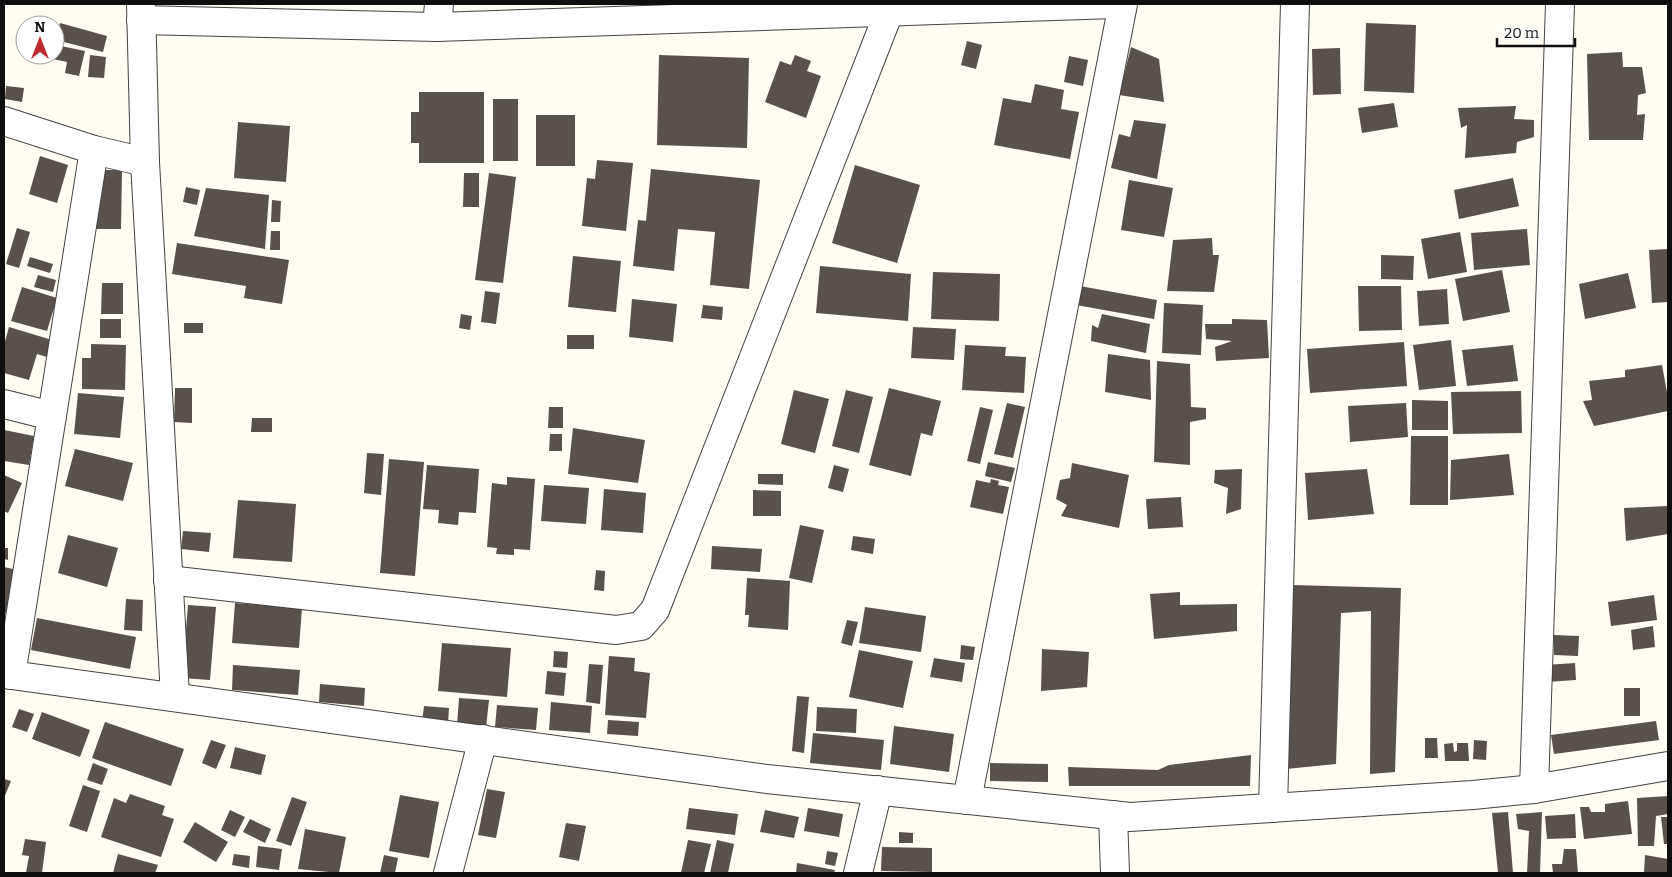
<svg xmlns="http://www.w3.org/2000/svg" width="1672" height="877" font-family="Bitter,serif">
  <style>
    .building { fill: #58514c }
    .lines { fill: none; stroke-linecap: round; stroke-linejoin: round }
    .minor-casing { stroke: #424242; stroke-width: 30 }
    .minor { stroke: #fff; stroke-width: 28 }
  </style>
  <rect width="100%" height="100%" fill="#fffcf2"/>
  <g class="building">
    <path d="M60 23 107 36 103 52 56 40Z"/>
    <path d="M1366 23 1416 25 1414 93 1364 91Z"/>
    <path d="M967 41 982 45 976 69 961 65Z"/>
    <path d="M56 45 85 51 79 76 65 73 67 62 53 59Z"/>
    <path d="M1131 47 1159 59 1164 102 1119 95Z"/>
    <path d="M1340 48 1341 94 1313 95 1312 49Z"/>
    <path d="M1622 52 1623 67H1642L1646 93 1638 95 1637 115 1645 114 1643 140H1589L1587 54Z"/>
    <path d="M90 55 106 57 104 78 88 77Z"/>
    <path d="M659 55 749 58 747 148 657 145Z"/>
    <path d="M795 55 811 61 807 71 821 76 806 118 765 102 780 61 791 65Z"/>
    <path d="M1069 56 1088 60 1083 86 1064 82Z"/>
    <path d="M1035 84 1064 90 1061 109 1079 112 1070 159 994 145 1003 98 1031 103Z"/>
    <path d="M6 86 24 88 22 102 5 99Z"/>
    <path d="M419 92H484V163H419V143H411V112H419Z"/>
    <rect x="493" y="99" width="25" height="62"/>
    <path d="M1394 103 1398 127 1362 133 1358 108Z"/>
    <path d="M1516 106 1514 119 1534 120V137L1517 142 1516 153 1465 158 1467 125 1461 128 1458 108Z"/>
    <rect x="536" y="115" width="39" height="51"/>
    <path d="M1134 120 1166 124 1157 179 1111 168 1119 134 1130 137Z"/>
    <path d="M238 122 290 126 286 182 234 178Z"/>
    <path d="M40 156 68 165 57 203 29 194Z"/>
    <path d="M597 160 633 163 626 231 582 226 587 178 595 179Z"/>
    <path d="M855 165 920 185 897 263 832 243Z"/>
    <path d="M651 169 760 180 749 289 710 285 715 232 678 229 674 271 633 266 638 220 646 221Z"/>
    <path d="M99 170H122L121 229H92Z"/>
    <path d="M464 173H479V207H463Z"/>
    <path d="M489 173 516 177 503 283 475 280Z"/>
    <path d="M1513 178 1519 206 1459 219 1454 190Z"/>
    <path d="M1129 180 1173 188 1164 237 1121 230Z"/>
    <path d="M186 187 200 190 197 205 183 202Z"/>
    <path d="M206 188 269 195 265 249 194 236Z"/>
    <path d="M272 200 281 201 280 222H271Z"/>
    <path d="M17 228 30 232 19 268 6 264Z"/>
    <path d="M1527 229 1530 265 1474 270 1471 233Z"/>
    <path d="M271 231H280V250H270Z"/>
    <path d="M1460 232 1467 272 1428 279 1421 239Z"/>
    <path d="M1212 238 1213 255H1219L1214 292 1167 291 1173 240Z"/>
    <path d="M177 243 289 260 282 304 244 298 246 286 172 274Z"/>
    <path d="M1668 249V302L1652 303 1649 250Z"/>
    <path d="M1381 255 1414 256 1413 280 1381 279Z"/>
    <path d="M573 256 621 261 616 312 568 307Z"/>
    <path d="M30 257 53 264 50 273 27 266Z"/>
    <path d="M820 266 911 274 908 321 816 313Z"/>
    <path d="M1502 270 1510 312 1463 321 1455 279Z"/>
    <path d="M933 272 1000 274 999 321 931 319Z"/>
    <path d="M1628 273 1636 308 1585 319 1579 284Z"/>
    <path d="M38 275 56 280 53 292 34 287Z"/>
    <path d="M102 283H123V314H101Z"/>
    <path d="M1080 286 1157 300 1154 319 1076 305Z"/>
    <path d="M1358 286H1401L1402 330 1359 331Z"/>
    <path d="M22 287 57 298 47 331 11 321Z"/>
    <path d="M1447 289 1449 324 1419 326 1417 291Z"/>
    <path d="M485 291 500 293 496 324 481 322Z"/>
    <path d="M632 299 677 304 673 342 629 337Z"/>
    <path d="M1164 303 1203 305 1201 355 1162 353Z"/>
    <path d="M703 305 723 307 722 320 701 318Z"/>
    <path d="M461 314 472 316 470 330 459 328Z"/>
    <path d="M1102 314 1150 324 1146 353 1091 341 1092 325 1098 328Z"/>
    <rect x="100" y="319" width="21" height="19"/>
    <path d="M1232 319 1267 320 1269 358 1216 361 1215 347 1232 341 1206 339 1205 324H1232Z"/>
    <rect x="184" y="323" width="19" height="10"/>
    <path d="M9 327 52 340 47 357 37 354 29 380 4 373V345Z"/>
    <path d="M913 327 956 329 954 360 911 358Z"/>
    <rect x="567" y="335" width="27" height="14"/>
    <path d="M1451 340 1456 386 1419 390 1413 345Z"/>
    <path d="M1404 342 1407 386 1310 393 1307 349Z"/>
    <path d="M91 344 126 345 125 390 82 389V358H91Z"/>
    <path d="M965 345 1006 347 1005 356 1026 357 1024 393 962 390Z"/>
    <path d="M1513 345 1518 381 1467 386 1462 350Z"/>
    <path d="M1108 354 1150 360 1151 400 1105 392Z"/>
    <path d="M1157 361 1190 364 1191 407 1206 408V419L1190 422V465L1154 462Z"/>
    <path d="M1662 365 1668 398V411L1594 426 1583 401 1592 400 1589 381 1625 377V370Z"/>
    <path d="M175 388H192V423L174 422Z"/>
    <path d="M889 388 941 401 932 436 921 433 911 476 869 465Z"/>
    <path d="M794 390 829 399 815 453 781 444Z"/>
    <path d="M846 390 873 397 859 453 832 446Z"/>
    <path d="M1521 391 1522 433 1453 434 1451 392Z"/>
    <path d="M78 393 124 397 120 438 74 434Z"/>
    <path d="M1412 400 1448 401V430H1412Z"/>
    <path d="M1007 403 1025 407 1013 458 994 454Z"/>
    <path d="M1406 403 1408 437 1350 442 1348 406Z"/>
    <path d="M549 407H563V428H548Z"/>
    <path d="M980 407 993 410 980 464 967 461Z"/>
    <path d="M252 418H272V432H251Z"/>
    <path d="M573 428 645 440 638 483 568 474Z"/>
    <path d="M4 430 34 436 29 465 4 461Z"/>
    <path d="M550 434H562V451H549Z"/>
    <path d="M1411 436H1448V505H1410Z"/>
    <path d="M75 449 133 463 123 501 65 486Z"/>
    <path d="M367 453 384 454 381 495 364 493Z"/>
    <path d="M1509 454 1514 495 1450 500 1451 460Z"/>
    <path d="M389 459 424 462 415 576 380 573Z"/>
    <path d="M988 462 1015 468 1011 482 985 476Z"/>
    <path d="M1072 463 1129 475 1119 528 1061 516 1067 505 1056 499 1060 480 1070 478Z"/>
    <path d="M427 465 479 469 476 513 459 512 458 525 438 523 439 510 423 509Z"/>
    <path d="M834 465 849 469 843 492 828 488Z"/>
    <path d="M1242 469 1241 509 1226 514 1228 488 1214 483 1215 470Z"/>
    <path d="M1367 469 1374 514 1308 520 1305 473Z"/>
    <path d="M758 474H783V485L758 484Z"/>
    <path d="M4 475 22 483 8 513 4 511Z"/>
    <path d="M507 477 535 479 530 550 514 549V555L496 554 497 548 487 547 492 483 507 485Z"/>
    <path d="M991 479 999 481 998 485 1009 487 1003 514 970 507 976 480 990 483Z"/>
    <path d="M544 485 589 488 586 524 541 521Z"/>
    <path d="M604 489 646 493 643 533 601 530Z"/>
    <path d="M753 490 781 491V516H753Z"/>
    <path d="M1181 497 1183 527 1148 529 1146 499Z"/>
    <path d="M238 500 296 504 292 562 233 558Z"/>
    <path d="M1668 506V534L1626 541 1624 508Z"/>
    <path d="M800 525 824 530 812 583 789 578Z"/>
    <path d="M183 531 211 533 209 552 181 549Z"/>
    <path d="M68 535 118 548 107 587 58 573Z"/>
    <path d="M853 536 875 539 873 554 851 550Z"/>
    <path d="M712 546 762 549 760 572 711 569Z"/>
    <path d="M4 548H8V560L4 559Z"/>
    <path d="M4 567 17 570 4 619Z"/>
    <path d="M596 570 605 571 604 591 594 590Z"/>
    <path d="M747 578 790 581 788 630 748 627 749 615H745Z"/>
    <path d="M1292 585 1401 588 1395 772 1370 774 1371 611 1341 613 1336 764 1286 769Z"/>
    <path d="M1180 592V605L1237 604V631L1154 639 1150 594Z"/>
    <path d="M1654 595 1657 620 1611 626 1608 602Z"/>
    <path d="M126 599 143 600 142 631 124 630Z"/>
    <path d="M235 603 302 608 299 648 232 643Z"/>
    <path d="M188 605 216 607 210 680 182 678Z"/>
    <path d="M865 607 926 616 921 652 859 643Z"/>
    <path d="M37 618 136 637 130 669 31 650Z"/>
    <path d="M847 620 858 622 852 646 841 643Z"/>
    <path d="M1653 626 1655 647 1633 650 1631 630Z"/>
    <path d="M1554 635 1579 636 1578 656 1554 655Z"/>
    <path d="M442 643 511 648 507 697 438 691Z"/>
    <path d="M961 645 975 647 973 660 960 659Z"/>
    <path d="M1042 649 1089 652 1087 687 1041 691Z"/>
    <path d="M859 650 913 661 903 708 849 697Z"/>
    <path d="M554 651 568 652 567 668 553 667Z"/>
    <path d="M609 656 635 658 634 671 650 673 646 718 605 715Z"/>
    <path d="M934 658 965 663 962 682 930 677Z"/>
    <path d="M1575 663 1576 680 1547 682 1545 665Z"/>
    <path d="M589 664 603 665 600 704 586 702Z"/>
    <path d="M233 665 300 670 298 695 232 690Z"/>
    <path d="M547 671 566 673 564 696 545 694Z"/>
    <path d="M320 684 365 688 364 706 319 702Z"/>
    <rect x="1624" y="688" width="16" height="28"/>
    <path d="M797 696 809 697 804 753 792 751Z"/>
    <path d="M459 698 489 700 486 728 457 725Z"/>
    <path d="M551 702 592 706 590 733 549 730Z"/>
    <path d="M497 705 538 708 536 730 495 727Z"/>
    <path d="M424 706 449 708 448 724 422 722Z"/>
    <path d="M817 707 857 709 856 733 816 731Z"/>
    <path d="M19 709 34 714 27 732 12 727Z"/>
    <path d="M42 712 90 730 80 757 32 739Z"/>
    <path d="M608 720 639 722 638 736 607 734Z"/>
    <path d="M1656 721 1659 740 1554 754 1551 735Z"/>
    <path d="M105 722 184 749 171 786 92 758Z"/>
    <path d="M894 726 954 734 949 772 890 764Z"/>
    <path d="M813 733 884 740 881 770 810 763Z"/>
    <path d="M1425 738H1437L1438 758H1425Z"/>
    <path d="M211 740 226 745 216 769 202 763Z"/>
    <path d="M1474 740 1487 741 1486 760 1473 759Z"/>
    <path d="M1453 743 1454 752 1457 751V743H1468L1469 761H1445L1444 744Z"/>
    <path d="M235 747 266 755 261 775 230 768Z"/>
    <path d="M1251 755 1250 786H1069L1068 767 1158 770 1169 765Z"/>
    <path d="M93 763 108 769 102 785 87 780Z"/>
    <path d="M990 763 1048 764V782L990 781Z"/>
    <path d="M4 779 11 781 4 798Z"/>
    <path d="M83 785 100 791 87 832 69 826Z"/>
    <path d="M487 789 505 792 496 838 478 835Z"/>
    <path d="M130 794 165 806 162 815 174 819 161 857 101 837 114 798 126 803Z"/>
    <path d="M400 795 439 802 429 858 389 851Z"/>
    <path d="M1668 796V814L1656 816 1654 846H1638L1637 798Z"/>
    <path d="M292 797 307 802 291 846 276 841Z"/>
    <path d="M1628 801 1632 834 1584 839 1580 807H1589L1591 812H1605V804Z"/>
    <path d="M689 808 738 814 735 835 686 829Z"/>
    <path d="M808 808 843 814 839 837 804 831Z"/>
    <path d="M230 810 245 817 235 837 221 830Z"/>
    <path d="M765 810 799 817 794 838 760 832Z"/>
    <path d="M1508 812 1513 873H1498L1492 813Z"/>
    <path d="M1542 812 1540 873H1527L1529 831 1518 829 1516 814Z"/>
    <path d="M1575 814 1576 838 1547 839 1545 816Z"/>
    <path d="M1661 817H1668V844H1664Z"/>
    <path d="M250 819 271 829 265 843 243 832Z"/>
    <path d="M195 822 228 842 216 862 183 842Z"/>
    <path d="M566 823 586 826 579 861 559 857Z"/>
    <path d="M305 829 346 837 339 873 298 869Z"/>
    <path d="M899 832 913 833V843H899Z"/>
    <path d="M25 839 46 842 42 873H26L29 856 22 855Z"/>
    <path d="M688 840 711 844 704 873H681Z"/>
    <path d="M717 840 734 844 728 873H710Z"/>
    <path d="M258 846 282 849 279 870 256 867Z"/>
    <path d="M882 847 932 848V872L881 871Z"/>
    <path d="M1564 849H1576L1578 873H1553L1552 864H1562Z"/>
    <path d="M827 851 838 853 835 866 825 864Z"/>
    <path d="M118 854 158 865 155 873H113Z"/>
    <path d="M234 854 250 856 249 868 232 865Z"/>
    <path d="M384 855 398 858 395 873H380Z"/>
    <path d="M1645 855 1668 859V873H1644Z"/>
    <path d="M797 863 835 870 834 873H796Z"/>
  </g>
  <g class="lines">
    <defs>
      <g id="minor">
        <path d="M141 4 145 162 175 696"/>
        <path d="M141 20 437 27 1115 4"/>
        <path d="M437 27 439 4"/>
        <path d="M4 121 94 150 145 162"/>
        <path d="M4 404 52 416"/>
        <path d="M168 580 616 630 641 626 655 610 889 12"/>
        <path d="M4 674 767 779 1130 817 1473 795 1534 789 1668 766"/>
        <path d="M11 675 94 150"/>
        <path d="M1534 789 1560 4"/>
        <path d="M967 800 1123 4"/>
        <path d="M1273 808 1295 4"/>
        <path d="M1113 815 1115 873"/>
        <path d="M448 873 483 739"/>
        <path d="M858 873 878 790"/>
      </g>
    </defs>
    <use href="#minor" class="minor-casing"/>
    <use href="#minor" class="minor"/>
  </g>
  <rect width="1672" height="877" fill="none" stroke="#0f0f0f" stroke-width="10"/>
  <g transform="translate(40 40)"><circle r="24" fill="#ffffff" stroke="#9f9f9f"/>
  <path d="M0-4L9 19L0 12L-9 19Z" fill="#be2930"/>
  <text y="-8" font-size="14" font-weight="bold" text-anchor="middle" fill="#0f0f0f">N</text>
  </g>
  <path d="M1497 38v8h78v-8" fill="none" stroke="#0f0f0f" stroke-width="2.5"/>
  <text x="1504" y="38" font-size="15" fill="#0f0f0f" stroke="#ffffff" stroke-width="4" paint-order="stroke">20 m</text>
</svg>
